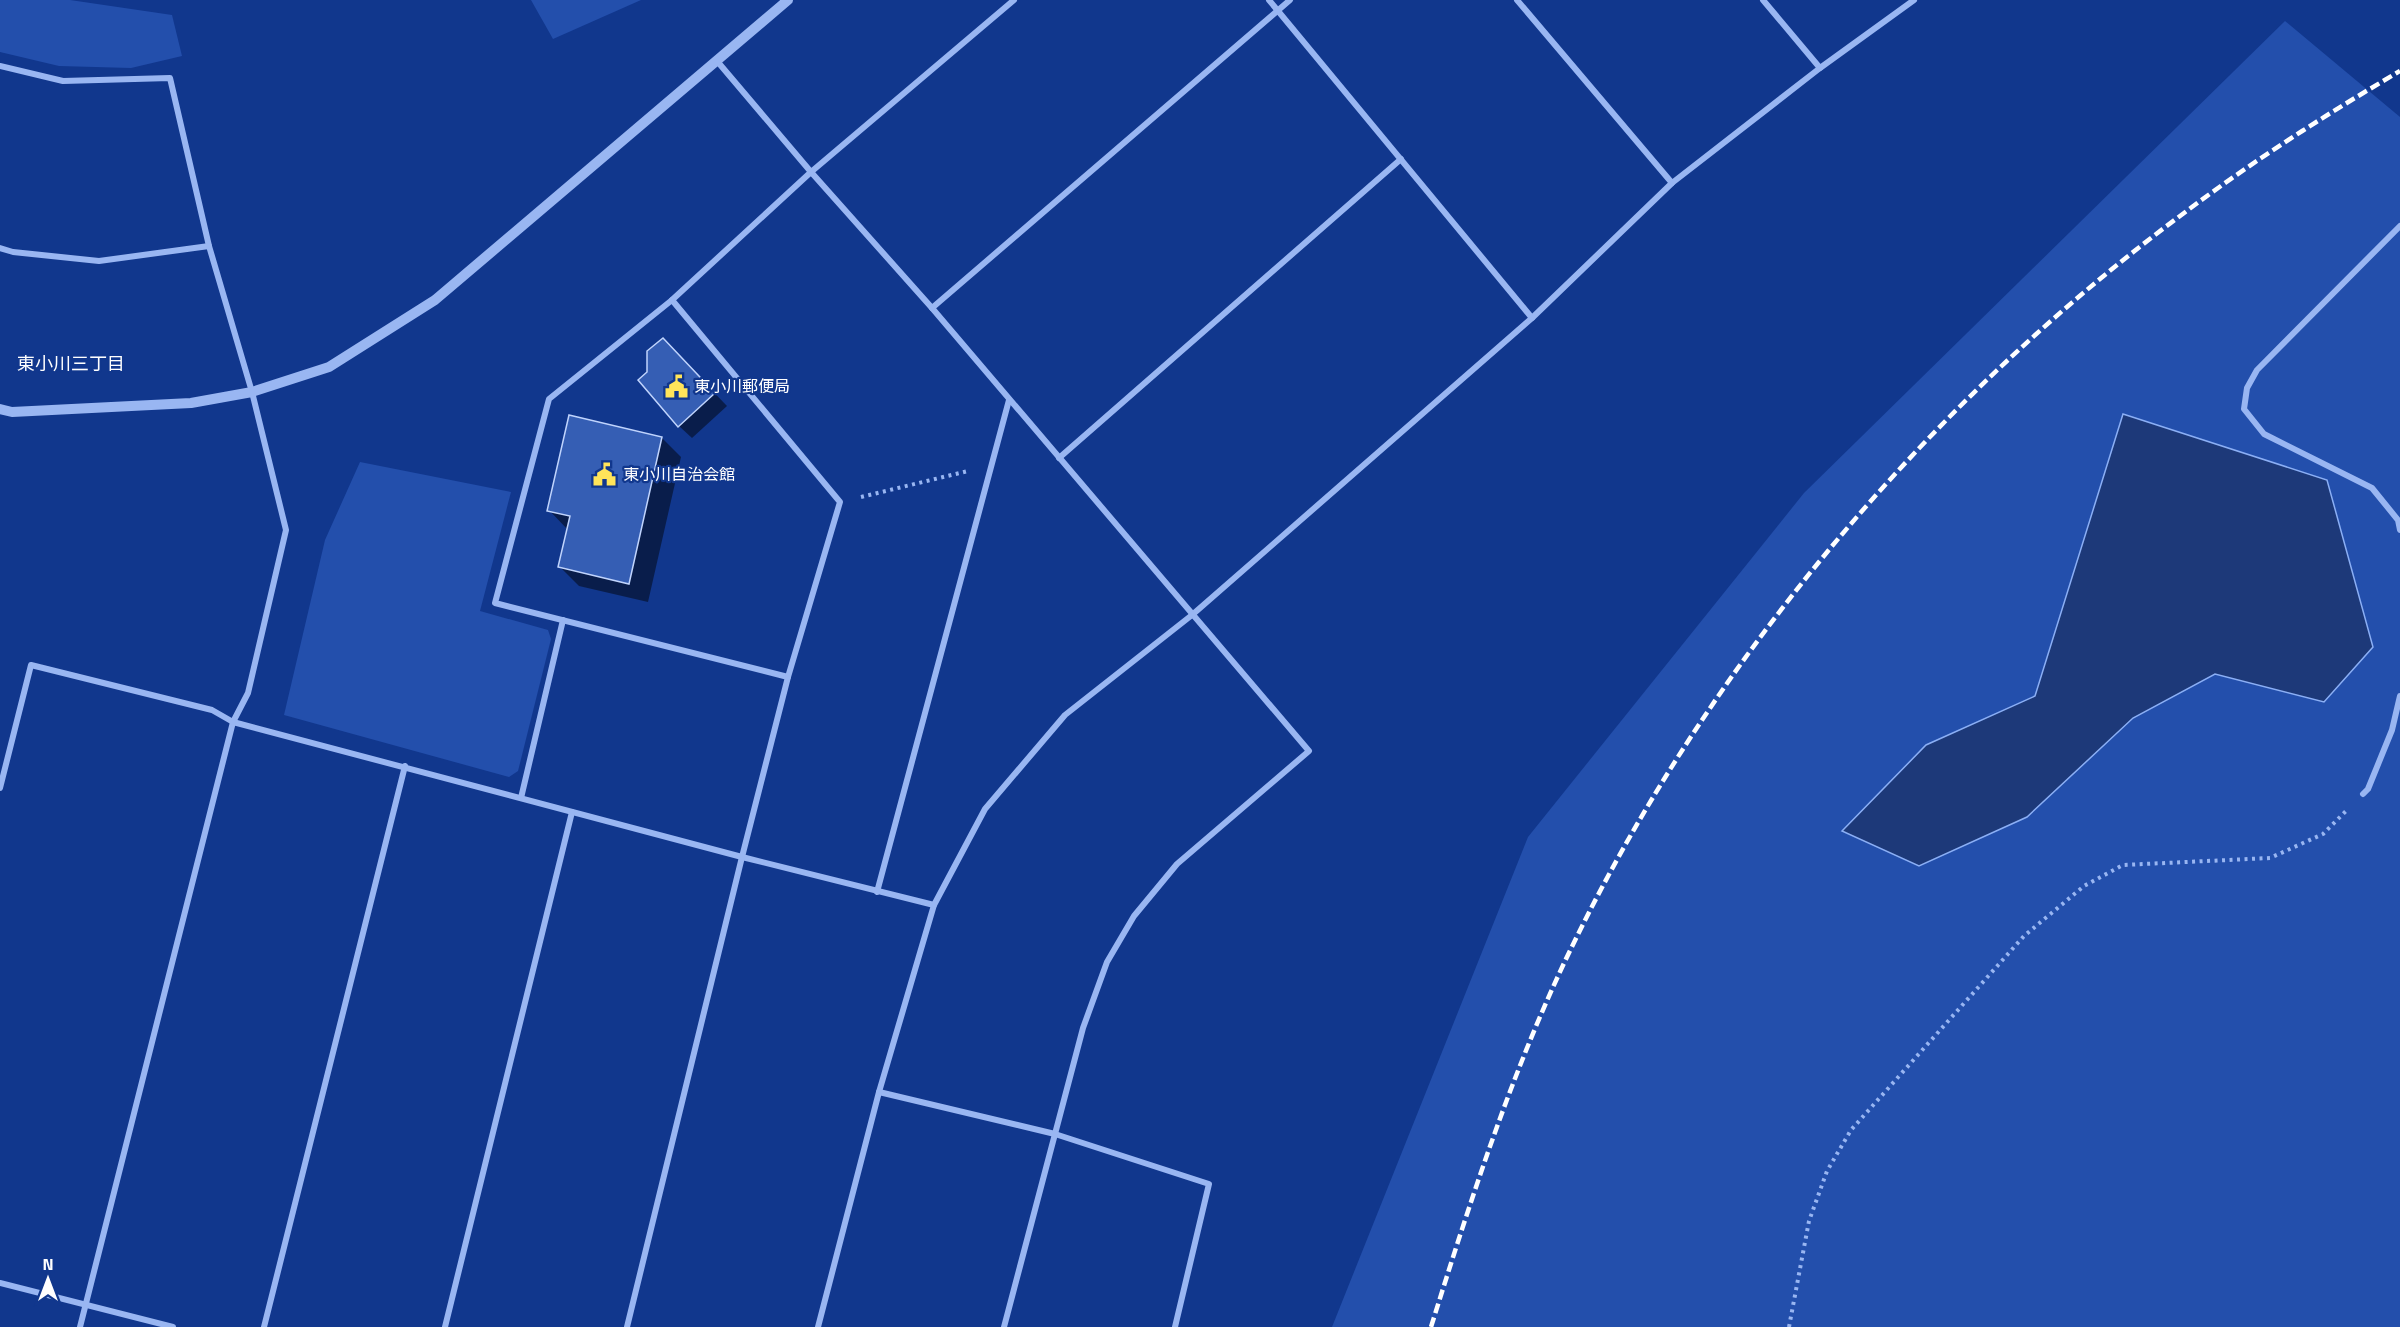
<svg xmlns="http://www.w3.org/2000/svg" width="2400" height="1327" font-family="'Titillium Web','Noto Sans JP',sans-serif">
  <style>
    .green { fill: #234fac }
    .water { fill: #1d3979; stroke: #8baff5; stroke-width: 1.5 }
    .shadow { fill: #0007 }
    .building { fill: #355eb4; stroke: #c0d4fd; stroke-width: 1.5 }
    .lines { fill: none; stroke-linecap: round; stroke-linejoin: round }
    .path { stroke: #99b6f2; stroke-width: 4; stroke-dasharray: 3 4.5; stroke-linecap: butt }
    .minor { stroke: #99b6f2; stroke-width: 6 }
    .tertiary { stroke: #99b6f2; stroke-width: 10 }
    .rail { stroke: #fff; stroke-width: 4.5; stroke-dasharray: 10 4.5; stroke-linecap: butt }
    .labels { text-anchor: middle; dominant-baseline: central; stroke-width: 4.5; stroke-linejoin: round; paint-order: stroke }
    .poi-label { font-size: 16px; fill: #fff; stroke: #11378d; text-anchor: start }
    .neighbourhood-label { font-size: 18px; fill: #fff; stroke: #11378d }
  </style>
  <rect width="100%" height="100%" fill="#11378d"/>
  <g class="green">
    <path d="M0 0H70L172 15 182 56 131 68 59 66 0 52Z"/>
    <path d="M531 0H641L553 39Z"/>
    <path d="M2285 21 2400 117V1327H1332L1528 837 1804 493Z"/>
    <path d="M360 462 511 492 480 611 548 630 551 639 518 771 509 777 284 715 325 540Z"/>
  </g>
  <path class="water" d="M2123 414 2327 480 2373 647 2324 702 2215 674 2133 718 2027 817 1919 866 1842 831 1926 745 2035 696Z"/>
  <g class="shadow">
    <path d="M676 353 727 406 692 438 679 426Z"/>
    <path d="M662 438 681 457 648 602 579 586 560 567 568 530 549 510Z"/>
  </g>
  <g class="building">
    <path d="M663 338 715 393 678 427 638 380 647 372V351Z"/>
    <path d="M569 415 662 437 629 584 558 567 570 516 547 511Z"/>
  </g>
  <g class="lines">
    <g class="path">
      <path d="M861 497 968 471"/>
      <path d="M1789 1327 1809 1221 1827 1171 1851 1130 2024 936 2084 886 2123 865 2270 858 2323 834 2347 810"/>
    </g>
    <g class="minor">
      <path d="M1269 0 1532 318"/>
      <path d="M1517 0 1672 183"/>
      <path d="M1763 0 1820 68"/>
      <path d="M717 61 811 172 932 308 1309 751 1177 864 1134 916 1107 962 1083 1028 1004 1327"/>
      <path d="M0 66 63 81 170 78 209 246 252 392 286 530 248 693 233 722 80 1327"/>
      <path d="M2400 226 2257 370 2247 388 2244 409 2264 434 2372 488 2398 520 2400 530"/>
      <path d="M0 248 13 252 99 261 209 246"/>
      <path d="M672 300 549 399 495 603 788 677"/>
      <path d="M932 308 1290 0"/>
      <path d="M1059 458 1401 159"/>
      <path d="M0 788 31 665 212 710 233 722 742 857 934 905"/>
      <path d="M2363 794 2368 789 2392 730 2400 696"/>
      <path d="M521 798 563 620"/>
      <path d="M877 892 1009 400"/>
      <path d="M879 1092 1055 1134 1209 1184 1175 1327"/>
      <path d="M0 1283 173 1327"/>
      <path d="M264 1327 405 766"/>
      <path d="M445 1327 572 812"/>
      <path d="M627 1327 742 857 788 677 840 502 672 300 811 172 1014 0"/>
      <path d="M818 1327 879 1092 934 905 985 809 1065 715 1192 615 1532 318 1672 183 1820 68 1914 0"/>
    </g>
    <path class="tertiary" d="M0 409 12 412 191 403 252 392 329 367 435 300 788 0"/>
    <path class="rail" d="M1431 1327C1470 1202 1510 1077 1566 959 1706 665 1927 403 2188 210 2256 159 2327 114 2400 71"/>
  </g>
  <defs>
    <symbol id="civic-bare" viewBox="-9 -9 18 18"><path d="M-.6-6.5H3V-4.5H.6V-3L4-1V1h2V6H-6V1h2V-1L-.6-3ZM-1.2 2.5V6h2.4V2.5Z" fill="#ffe45a" stroke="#11378d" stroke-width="2.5" paint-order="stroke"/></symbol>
  </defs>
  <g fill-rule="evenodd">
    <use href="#civic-bare" x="660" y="370" width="33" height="33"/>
    <use href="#civic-bare" x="588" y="458" width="33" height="33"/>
  </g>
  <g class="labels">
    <g class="poi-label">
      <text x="694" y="386">東小川郵便局</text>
      <text x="623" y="474">東小川自治会館</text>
    </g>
    <g class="neighbourhood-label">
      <text x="71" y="363">東小川三丁目</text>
    </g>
  </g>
  <g transform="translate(48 1279)" stroke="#11378d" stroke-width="4.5" paint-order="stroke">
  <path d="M0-4.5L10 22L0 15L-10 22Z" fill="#ffffff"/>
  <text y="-9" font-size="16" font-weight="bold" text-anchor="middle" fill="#ffffff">N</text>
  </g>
</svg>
